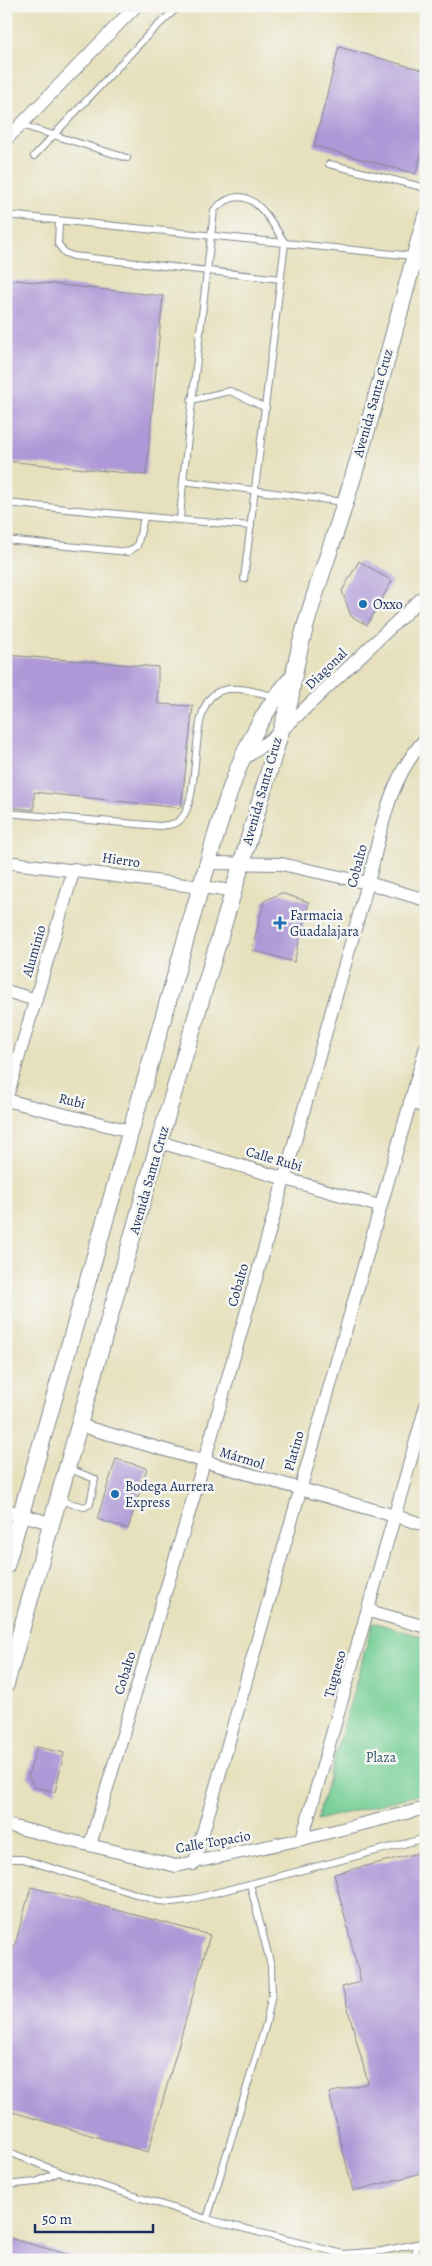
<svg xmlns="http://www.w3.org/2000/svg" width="432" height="2266" font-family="Alegreya,serif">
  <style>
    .green { fill: #76cf95; stroke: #487f7a }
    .building { fill: #ae98d7 }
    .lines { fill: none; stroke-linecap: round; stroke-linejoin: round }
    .service-casing { stroke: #80888d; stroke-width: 8 }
    .minor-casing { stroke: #80888d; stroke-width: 14 }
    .tertiary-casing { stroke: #80888d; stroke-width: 18 }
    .service { stroke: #fff; stroke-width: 6 }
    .minor { stroke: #fff; stroke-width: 12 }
    .tertiary { stroke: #fff; stroke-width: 16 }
    .poi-dot { fill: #1f6fb2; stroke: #f6f6f2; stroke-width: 2 }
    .labels { text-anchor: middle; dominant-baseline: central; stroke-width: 5; stroke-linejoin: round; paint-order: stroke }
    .street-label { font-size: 14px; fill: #1b2f5e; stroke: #f6f6f2 }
    .poi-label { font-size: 14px; fill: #1b2f5e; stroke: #f6f6f2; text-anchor: start }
    .park-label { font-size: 14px; fill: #32576c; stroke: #f6f6f2 }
  </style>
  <rect width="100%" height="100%" fill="#f6f6f2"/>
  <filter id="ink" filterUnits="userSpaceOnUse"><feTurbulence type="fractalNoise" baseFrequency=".02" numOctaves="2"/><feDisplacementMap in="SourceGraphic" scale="10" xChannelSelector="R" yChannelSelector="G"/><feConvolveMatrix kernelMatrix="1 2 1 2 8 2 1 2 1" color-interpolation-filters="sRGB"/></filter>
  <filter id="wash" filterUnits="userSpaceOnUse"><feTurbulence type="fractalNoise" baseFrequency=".0096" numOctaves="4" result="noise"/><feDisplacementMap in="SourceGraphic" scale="20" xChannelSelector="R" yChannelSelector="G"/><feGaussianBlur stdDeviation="1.12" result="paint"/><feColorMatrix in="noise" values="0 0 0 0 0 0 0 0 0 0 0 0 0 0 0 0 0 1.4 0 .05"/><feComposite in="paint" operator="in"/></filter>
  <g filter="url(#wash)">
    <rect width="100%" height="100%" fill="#e6e0bc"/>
    <path class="green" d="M373 1622 426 1638V1793L317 1820Z"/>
    <g id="blocks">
      <g class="building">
        <path d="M339 47 426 71V134L416 174 314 146Z"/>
        <path d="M6 279 163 296 146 475 6 461Z"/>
        <path d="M359 561 392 581 367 625 351 616 342 591Z"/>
        <path d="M6 655 158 667V704L193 706 181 808 34 792V810L6 807Z"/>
        <path d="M281 893 309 902 294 962 252 950 264 901Z"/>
        <path d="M116 1459 147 1468 128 1529 97 1519Z"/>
        <path d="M37 1747 64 1753 55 1792 35 1787 28 1776Z"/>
        <path d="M426 1851V2172L353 2191 329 2093 368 2083 342 1987 361 1982 334 1874Z"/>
        <path d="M31 1887 210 1935 148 2152 6 2110V1977Z"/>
        <path d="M10 2238 73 2256V2260H6Z"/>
      </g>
    </g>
  </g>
  <g filter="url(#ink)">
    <use href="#blocks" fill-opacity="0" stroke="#80888d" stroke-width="1"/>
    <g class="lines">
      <defs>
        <g id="service">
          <path d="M21 125 127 158"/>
          <path d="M34 156 149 34 179 6"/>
          <path d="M329 164 426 188"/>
          <path d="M6 215 413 256"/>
          <path d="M59 221 58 244 65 253 73 256 281 279"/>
          <path d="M191 400 230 391 266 408"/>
          <path d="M183 481 214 210C248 176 268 217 285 243L244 579"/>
          <path d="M6 503 180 520"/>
          <path d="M251 526 180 520 183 481 344 502"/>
          <path d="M6 540 128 552 137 546 144 518"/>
          <path d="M6 813 160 826C167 825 176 825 181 819 203 795 187 705 218 692 235 684 257 693 275 696"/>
          <path d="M58 1500 84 1507 90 1504 95 1479 67 1468"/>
          <path d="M6 1859H23L158 1901 172 1902 188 1900 426 1838"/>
          <path d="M6 2151 59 2172 207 2219 343 2254 382 2251 426 2242"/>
          <path d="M6 2185 36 2182 59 2172"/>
          <path d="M207 2219 266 2024 272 1994 271 1966 250 1884"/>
          <path d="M415 2260 416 2244"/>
        </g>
        <g id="minor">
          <path d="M6 140 136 6"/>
          <path d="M241 761 278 734 426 594"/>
          <path d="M6 862 232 891"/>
          <path d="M208 863 281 864 368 883 426 900"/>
          <path d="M6 991 36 1000"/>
          <path d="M6 1100 74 869"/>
          <path d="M6 1100 130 1131"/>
          <path d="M410 1102 426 1107"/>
          <path d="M159 1142 379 1206"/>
          <path d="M78 1425 426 1525"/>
          <path d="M6 1510 50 1523"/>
          <path d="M369 1611 426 1627"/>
          <path d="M6 1825 176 1866 302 1839 426 1808"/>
          <path d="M302 1839C344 1695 384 1550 426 1406"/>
          <path d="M90 1845 204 1462 368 883C382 829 387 781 426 738"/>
          <path d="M194 1864 426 1047"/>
        </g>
        <g id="tertiary">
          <path d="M6 1566 201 886C223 813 240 734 293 677"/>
          <path d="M6 1684 159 1142 290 700C298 633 325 568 345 503 375 409 399 311 426 216"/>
        </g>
      </defs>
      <use href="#service" class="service-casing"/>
      <use href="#minor" class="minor-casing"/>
      <use href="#tertiary" class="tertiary-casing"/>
      <use href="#service" class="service"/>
      <use href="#minor" class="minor"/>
      <use href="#tertiary" class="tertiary"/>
    </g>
  </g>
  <g class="poi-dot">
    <circle cx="363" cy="604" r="5"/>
    <path d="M277.5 915.5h5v5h5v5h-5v5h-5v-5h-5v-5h5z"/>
    <circle cx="115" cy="1494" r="5"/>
  </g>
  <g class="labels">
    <g class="street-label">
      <text transform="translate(373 403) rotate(-74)">Avenida Santa Cruz</text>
      <text transform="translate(326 669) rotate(-44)">Diagonal</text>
      <text transform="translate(262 791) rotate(-74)">Avenida Santa Cruz</text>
      <text transform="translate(121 860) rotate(8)">Hierro</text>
      <text transform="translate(357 866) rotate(-75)">Cobalto</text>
      <text transform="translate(34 951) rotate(-74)">Aluminio</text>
      <text transform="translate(72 1101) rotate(14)">Rubí</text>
      <text transform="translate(274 1159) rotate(16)">Calle Rubí</text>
      <text transform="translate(149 1180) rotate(-74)">Avenida Santa Cruz</text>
      <text transform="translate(238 1285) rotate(-74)">Cobalto</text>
      <text transform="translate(294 1451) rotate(-74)">Platino</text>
      <text transform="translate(242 1458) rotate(17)">Mármol</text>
      <text transform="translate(125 1673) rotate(-73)">Cobalto</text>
      <text transform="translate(335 1674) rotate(-74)">Tugneso</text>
      <text transform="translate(213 1842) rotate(-10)">Calle Topacio</text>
    </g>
    <g class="poi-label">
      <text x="373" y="604">Oxxo</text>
      <text x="290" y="915">Farmacia<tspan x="290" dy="16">Guadalajara</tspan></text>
      <text x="125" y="1486">Bodega Aurrera<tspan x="125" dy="16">Express</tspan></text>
    </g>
    <g class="park-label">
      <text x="381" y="1757">Plaza</text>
    </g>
  </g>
  <rect width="432" height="2266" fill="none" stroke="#f6f6f2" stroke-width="25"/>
  <path d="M35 2224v8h118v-8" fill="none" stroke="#1b2f5e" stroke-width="2.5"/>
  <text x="42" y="2224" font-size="15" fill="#1b2f5e" stroke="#f6f6f2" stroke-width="4" paint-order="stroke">50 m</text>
</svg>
